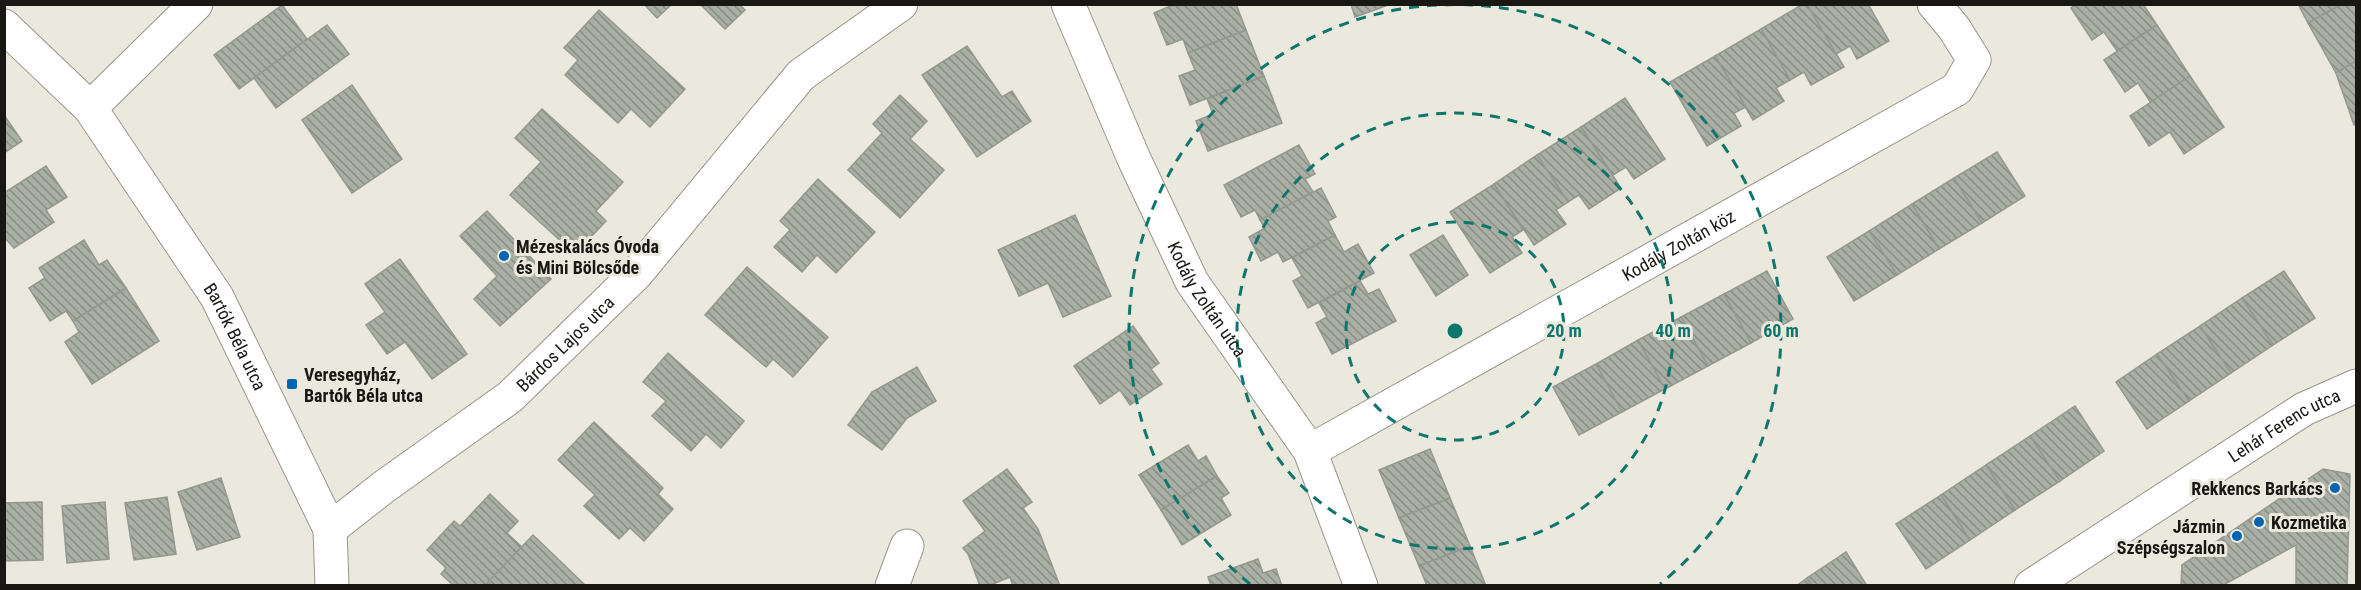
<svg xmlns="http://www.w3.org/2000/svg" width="2361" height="590" font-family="'Roboto Condensed',sans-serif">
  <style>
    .building { fill: url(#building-back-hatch); stroke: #94988f; stroke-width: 1.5 }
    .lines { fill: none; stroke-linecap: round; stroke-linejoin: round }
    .minor-casing { stroke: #98968c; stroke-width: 35 }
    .minor { stroke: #fff; stroke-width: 33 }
    .ring { fill: none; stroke: #0f766e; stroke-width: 3; stroke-dasharray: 10 8 }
    .poi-dot { fill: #0065b1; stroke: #ebe8dd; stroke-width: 2 }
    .labels { text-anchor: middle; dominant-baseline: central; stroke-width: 6; stroke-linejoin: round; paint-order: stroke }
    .street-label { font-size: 18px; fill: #181713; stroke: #ebe8dd }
    .poi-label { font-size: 18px; font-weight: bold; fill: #181713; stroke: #ebe8dd; text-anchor: start }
    .centre { fill: #0f766e; stroke: #ebe8dd; stroke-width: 3 }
    .ring-label { font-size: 18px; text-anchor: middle; font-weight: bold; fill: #0f766e; stroke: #ebe8dd; stroke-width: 6; stroke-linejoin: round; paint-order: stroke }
  </style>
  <defs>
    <pattern id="building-back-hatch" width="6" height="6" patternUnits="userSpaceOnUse" patternTransform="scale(1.5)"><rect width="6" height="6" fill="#aaafa5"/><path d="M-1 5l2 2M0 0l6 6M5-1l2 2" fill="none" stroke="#898d85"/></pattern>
  </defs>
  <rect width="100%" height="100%" fill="#ebe8dd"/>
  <g class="building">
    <path d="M644 4H672L657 18Z"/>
    <path d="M700 4H739L745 10 725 29Z"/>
    <path d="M1175 4H1236L1246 30 1188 53 1183 39 1167 45 1154 13Z"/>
    <path d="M1351 4H1391L1355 17Z"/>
    <path d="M1803 4H1807L1844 67 1811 85 1804 72 1790 80 1761 29Z"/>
    <path d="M1807 4H1868L1889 41 1857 59 1850 46 1836 54Z"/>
    <path d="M2077 4H2143L2157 25 2117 51 2104 32 2092 40 2071 8Z"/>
    <path d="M2298 4H2342L2308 23Z"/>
    <path d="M2342 4H2356V61L2336 73 2308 23Z"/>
    <path d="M282 5 307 39 239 89 214 55Z"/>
    <path d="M599 10 685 89 650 127 631 109 618 123 565 75 578 60 564 48Z"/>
    <path d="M327 25 349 54 276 108 254 78Z"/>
    <path d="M2157 25 2190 76 2151 103 2138 83 2125 92 2104 60Z"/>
    <path d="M1761 29 1790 80 1776 88 1784 101 1753 120 1715 56Z"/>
    <path d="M1246 30 1264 76 1190 105 1179 76 1195 70 1188 53Z"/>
    <path d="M967 46 1002 97 1012 91 1031 121 977 157 922 75Z"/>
    <path d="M1715 56 1746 107 1734 113 1741 126 1707 146 1670 82Z"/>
    <path d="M2356 61V124L2354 125 2336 73Z"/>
    <path d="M1264 76 1282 123 1208 151 1196 121 1213 114 1207 99Z"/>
    <path d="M2190 76 2224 127 2184 154 2170 132 2149 146 2130 116Z"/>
    <path d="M352 85 402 159 352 193 302 120Z"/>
    <path d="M900 95 927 121 910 139 944 170 900 218 848 170 882 133 873 124Z"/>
    <path d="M1625 98 1665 159 1634 179 1626 167 1613 175 1581 127Z"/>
    <path d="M542 109 623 182 596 211 606 221 575 254 510 195 541 162 515 138Z"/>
    <path d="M4 115 22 141 4 153Z"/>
    <path d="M1581 127 1621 188 1589 209 1579 195 1568 202 1537 155Z"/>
    <path d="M1299 145 1315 174 1305 179 1313 192 1260 220 1255 210 1241 217 1224 185Z"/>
    <path d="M1997 152 2025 196 1982 223 1954 178Z"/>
    <path d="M1537 155 1568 202 1556 210 1566 224 1534 245 1494 184Z"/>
    <path d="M46 166 67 197 46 210 54 222 14 248 4 237V193Z"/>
    <path d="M1954 178 1982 223 1939 249 1912 204Z"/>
    <path d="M818 179 875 232 836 273 817 255 802 272 774 247 790 230 780 221Z"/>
    <path d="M1494 184 1523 230 1512 237 1522 253 1490 273 1450 212Z"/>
    <path d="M1321 188 1336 217 1328 221 1335 235 1283 262 1278 252 1261 261 1249 237 1265 228 1260 220Z"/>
    <path d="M1912 204 1939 249 1897 275 1869 231Z"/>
    <path d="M487 211 551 279 500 326 474 299 497 276 460 236Z"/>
    <path d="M1075 215 1111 296 1063 317 1048 283 1019 296 998 250Z"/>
    <path d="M1869 231 1897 275 1854 301 1827 257Z"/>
    <path d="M1335 235 1344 252 1358 244 1374 273 1308 308 1293 281 1302 276 1292 258Z"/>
    <path d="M1443 235 1468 275 1436 296 1410 255Z"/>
    <path d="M84 240 99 265 107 260 126 288 73 321 66 311 50 321 29 288 45 278 39 268Z"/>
    <path d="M400 259 467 354 432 379 405 342 387 354 366 325 385 312 365 284Z"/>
    <path d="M747 267 828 337 793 377 773 359 766 367 705 315Z"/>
    <path d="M1767 271 1793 319 1751 343 1724 294Z"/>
    <path d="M2284 271 2315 318 2273 345 2242 298Z"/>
    <path d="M1360 281 1368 294 1379 289 1396 321 1332 354 1316 323 1327 317 1319 303Z"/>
    <path d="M126 288 159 341 92 384 65 342 79 332 73 321Z"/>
    <path d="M1724 294 1751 343 1708 366 1681 317Z"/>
    <path d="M2242 298 2273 345 2231 373 2200 326Z"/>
    <path d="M1681 317 1708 366 1665 389 1638 340Z"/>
    <path d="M1133 326 1159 363 1151 369 1162 384 1130 405 1120 390 1100 404 1074 366Z"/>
    <path d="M2200 326 2231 373 2189 401 2157 354Z"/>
    <path d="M1638 340 1665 389 1622 412 1596 364Z"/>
    <path d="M668 353 744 421 721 448 706 434 691 451 652 416 666 401 643 382Z"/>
    <path d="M2157 354 2189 401 2147 429 2116 382Z"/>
    <path d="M1596 364 1622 412 1579 435 1553 387Z"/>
    <path d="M917 367 936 401 907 418 882 450 848 425 872 392Z"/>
    <path d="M2075 406 2104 451 2060 481 2030 436Z"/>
    <path d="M594 422 663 488 658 494 673 509 644 541 630 528 619 539 584 506 595 495 558 460Z"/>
    <path d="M2030 436 2060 481 2015 510 1986 465Z"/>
    <path d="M1188 445 1198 461 1206 456 1217 476 1161 510 1139 475Z"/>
    <path d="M1430 449 1450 498 1399 518 1379 470Z"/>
    <path d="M1986 465 2015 510 1970 540 1941 495Z"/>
    <path d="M1007 469 1032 502 1023 508 1038 529 1060 586H1013L1010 577 988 586H980L968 554 963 548 985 531 963 501Z"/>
    <path d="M2323 469 2350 474 2347 586H2296V545L2225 584V586H2181L2182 565Z"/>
    <path d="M1217 476 1229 493 1221 498 1231 515 1182 545 1161 510Z"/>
    <path d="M221 478 240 537 197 550 178 492Z"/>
    <path d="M490 494 518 521 507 533 522 547 485 586H454L441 574 446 568 427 550 454 521 460 526Z"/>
    <path d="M1941 495 1970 540 1926 569 1896 524Z"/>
    <path d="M167 497 176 554 134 560 125 503Z"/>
    <path d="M1450 498 1470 546 1419 566 1399 518Z"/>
    <path d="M42 502 43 560 4 561V503Z"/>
    <path d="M105 502 109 559 67 563 62 506Z"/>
    <path d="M533 535 586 586H492L488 582Z"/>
    <path d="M1470 546 1486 586H1427L1419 566Z"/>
    <path d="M1846 552 1867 586H1812L1807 578Z"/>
    <path d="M1258 559 1263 573 1276 569 1282 586H1211L1208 577Z"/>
    <path d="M1807 578 1812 586H1796Z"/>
  </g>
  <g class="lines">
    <defs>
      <g id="minor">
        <path id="s1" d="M1068 4 1134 159 1192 282 1310 451 1361 586"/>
        <path id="s2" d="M4 26 90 108 217 297 330 529 332 586"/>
        <path d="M90 108 196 4"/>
        <path id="s3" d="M1310 451 1957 89 1974 60 1954 28 1934 4"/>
        <path id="s4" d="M330 529 385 486 510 397 636 274 801 75 901 4"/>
        <path d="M892 586 907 546"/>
        <path id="s5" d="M2031 586 2304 409 2356 386"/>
      </g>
    </defs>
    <use href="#minor" class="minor-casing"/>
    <use href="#minor" class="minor"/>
  </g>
  <g class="ring">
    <circle cx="1455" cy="331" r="109"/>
    <circle cx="1455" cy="331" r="218"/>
    <path d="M1250 584A326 326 0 1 1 1660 584"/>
  </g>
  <g class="poi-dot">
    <circle cx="504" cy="256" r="6"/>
    <rect x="286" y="378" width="12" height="12" rx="3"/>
    <circle cx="2335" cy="488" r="6"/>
    <circle cx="2259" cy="522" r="6"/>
    <circle cx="2237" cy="536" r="6"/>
  </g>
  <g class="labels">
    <g class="street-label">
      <text stroke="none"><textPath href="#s3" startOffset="422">Kodály Zoltán köz</textPath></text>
      <text stroke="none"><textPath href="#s1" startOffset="327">Kodály Zoltán utca</textPath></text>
      <text stroke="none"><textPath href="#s2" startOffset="390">Bartók Béla utca</textPath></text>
      <text stroke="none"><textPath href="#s4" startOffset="300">Bárdos Lajos utca</textPath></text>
      <text stroke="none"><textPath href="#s5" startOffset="300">Lehár Ferenc utca</textPath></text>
    </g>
    <g class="poi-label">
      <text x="516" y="246">Mézeskalács Óvoda<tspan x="516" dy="21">és Mini Bölcsőde</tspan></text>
      <text x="304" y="374">Veresegyház,<tspan x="304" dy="21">Bartók Béla utca</tspan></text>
      <text x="2323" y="488" text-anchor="end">Rekkencs Barkács</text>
      <text x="2271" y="522">Kozmetika</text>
      <text x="2225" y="526" text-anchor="end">Jázmin<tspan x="2225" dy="21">Szépségszalon</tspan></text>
    </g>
  </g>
  <circle cx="1455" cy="331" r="9" class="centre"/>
  <g class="ring-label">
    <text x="1564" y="337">20 m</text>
    <text x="1673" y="337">40 m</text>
    <text x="1781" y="337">60 m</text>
  </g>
  <rect width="2361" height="590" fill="none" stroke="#181713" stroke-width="12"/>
</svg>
